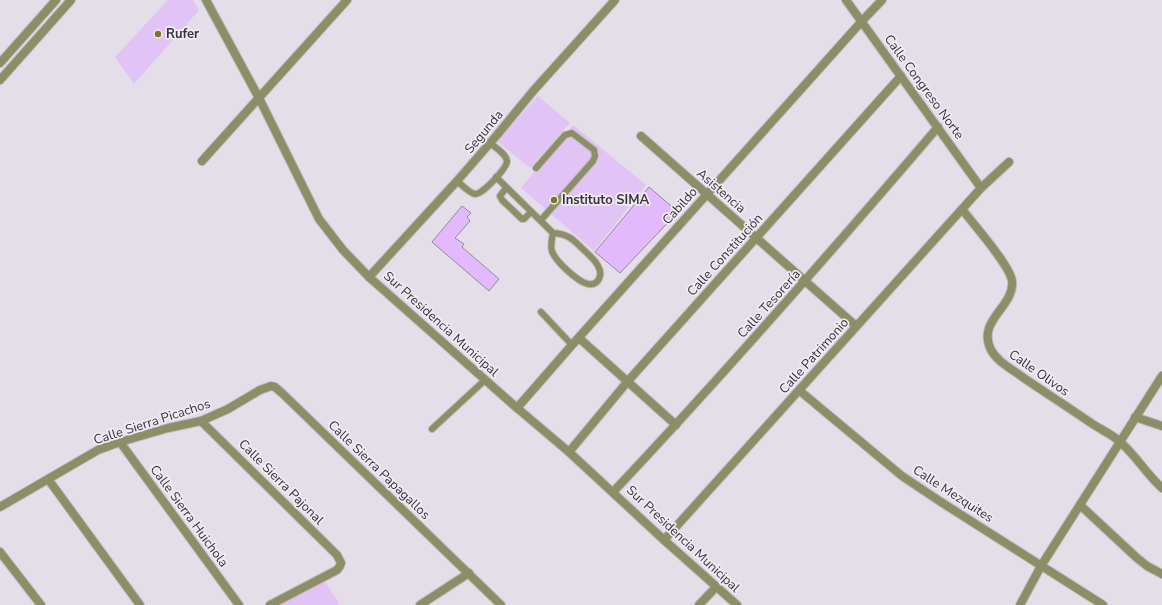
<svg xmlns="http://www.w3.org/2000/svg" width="1162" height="605" font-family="'Nunito Sans',sans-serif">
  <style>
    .green { fill: #e1c3f5 }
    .building { fill: #e2b9fc; stroke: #928c96 }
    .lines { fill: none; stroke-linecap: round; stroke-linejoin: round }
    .service-casing { stroke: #c1bcc6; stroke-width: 8 }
    .minor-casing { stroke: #c1bcc6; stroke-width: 10 }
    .tertiary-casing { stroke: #c1bcc6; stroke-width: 10 }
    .service { stroke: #8c8e65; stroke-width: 6 }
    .minor { stroke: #8c8e65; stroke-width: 8 }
    .tertiary { stroke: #8c8e65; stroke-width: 8 }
    .poi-dot { fill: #797920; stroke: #f2ebf6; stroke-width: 1.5 }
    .labels { text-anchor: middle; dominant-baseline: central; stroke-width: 3.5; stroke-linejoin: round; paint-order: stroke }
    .poi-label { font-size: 13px; font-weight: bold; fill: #373439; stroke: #f2ebf6; text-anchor: start }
    .street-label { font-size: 13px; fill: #373439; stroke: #f2ebf6 }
  </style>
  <rect width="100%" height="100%" fill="#e4dee9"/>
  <g class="green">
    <path d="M168 0H193L199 10 134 84 115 57Z"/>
    <path d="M538 96 570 123 530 168 497 141Z"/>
    <path d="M573 125 646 185 594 251 521 188Z"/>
    <path d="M324 580 340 605H280Z"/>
  </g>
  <g class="building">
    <path d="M649 187 678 212 620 273 595 252Z"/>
    <path d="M462 206 471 213 467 217 470 221 455 238 464 244 462 247 499 279 489 291 432 242Z"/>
  </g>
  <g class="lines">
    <defs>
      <g id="service">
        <path d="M536 168 565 135 572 133 594 150 595 156 593 161 541 220"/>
        <path d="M496 177 553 233C570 234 574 241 586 252 590 256 595 260 598 266 603 274 599 286 588 284 578 282 555 261 552 251 550 246 552 239 553 233"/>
        <path d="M457 181C462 185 469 193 475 194 482 195 507 168 507 161 506 154 496 148 490 143"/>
        <path d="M506 188 500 196 502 200 522 219H524L531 212"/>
        <path d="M541 312 572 345"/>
        <path d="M432 429 485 380"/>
      </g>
      <g id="minor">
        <path d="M206 0 259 98 319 219 343 250 369 277 517 408 569 452 664 540 737 605"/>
        <path d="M846 0 981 188"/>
        <path d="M641 136 856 326"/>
        <path d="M202 161 347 0"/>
        <path d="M962 209C973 224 1010 265 1012 281 1015 307 976 320 991 350 997 361 1010 368 1021 376 1044 392 1068 407 1091 423 1100 429 1111 434 1119 441 1135 454 1146 474 1162 488"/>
        <path d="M369 277 457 181 497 135 534 90 615 0"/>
        <path d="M579 338 676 425"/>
        <path d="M800 391 902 476 941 502 1103 605"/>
        <path d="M517 408 572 345 862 21 882 0"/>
        <path d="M1135 417 1162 426"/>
        <path d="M201 421 337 555 341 563 340 566 337 570 270 605"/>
        <path d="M120 442 239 605"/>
        <path d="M569 452 628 381 901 76"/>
        <path d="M48 479 140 605"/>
        <path d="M613 492C725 373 832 251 938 127"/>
        <path d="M1080 505 1137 558 1147 566 1162 574"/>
        <path d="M0 507 98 450 120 442 168 428 201 421 228 409 260 390 271 386 275 387 283 394 501 605"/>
        <path d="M664 540 981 188 1009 162"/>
        <path d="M0 552 41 605"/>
        <path d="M420 605 469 573"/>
        <path d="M699 605 716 587"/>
        <path d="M1020 605 1041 566 1162 376"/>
      </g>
      <g id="tertiary">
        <path d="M0 63 56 0"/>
        <path d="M0 80 71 0"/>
      </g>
    </defs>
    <use href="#service" class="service-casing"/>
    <use href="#minor" class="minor-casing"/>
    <use href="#tertiary" class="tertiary-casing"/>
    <use href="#service" class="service"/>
    <use href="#minor" class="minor"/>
    <use href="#tertiary" class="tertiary"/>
  </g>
  <g class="poi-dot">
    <circle cx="158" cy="34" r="4"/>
    <circle cx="554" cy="200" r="4"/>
  </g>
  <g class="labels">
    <g class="poi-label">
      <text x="166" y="34">Rufer</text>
      <text x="562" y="200">Instituto SIMA</text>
    </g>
    <g class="street-label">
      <text transform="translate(924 87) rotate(54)">Calle Congreso Norte</text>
      <text transform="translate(484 132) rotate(-50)">Segunda</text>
      <text transform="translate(721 191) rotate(41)">Asistencia</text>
      <text transform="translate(680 206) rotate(-48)">Cabildo</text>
      <text transform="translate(725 255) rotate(-48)">Calle Constitución</text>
      <text transform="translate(769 304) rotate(-48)">Calle Tesorería</text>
      <text transform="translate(441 324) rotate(42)">Sur Presidencia Municipal</text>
      <text transform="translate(814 356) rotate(-48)">Calle Patrimonio</text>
      <text transform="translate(1039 373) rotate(35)">Calle Olivos</text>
      <text transform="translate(152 422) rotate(-18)">Calle Sierra Picachos</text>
      <text transform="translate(379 470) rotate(44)">Calle Sierra Papagallos</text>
      <text transform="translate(281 482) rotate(45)">Calle Sierra Pajonal</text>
      <text transform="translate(953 494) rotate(33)">Calle Mezquites</text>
      <text transform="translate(189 516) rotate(54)">Calle Sierra Huichola</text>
      <text transform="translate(683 539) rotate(43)">Sur Presidencia Municipal</text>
    </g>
  </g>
</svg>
